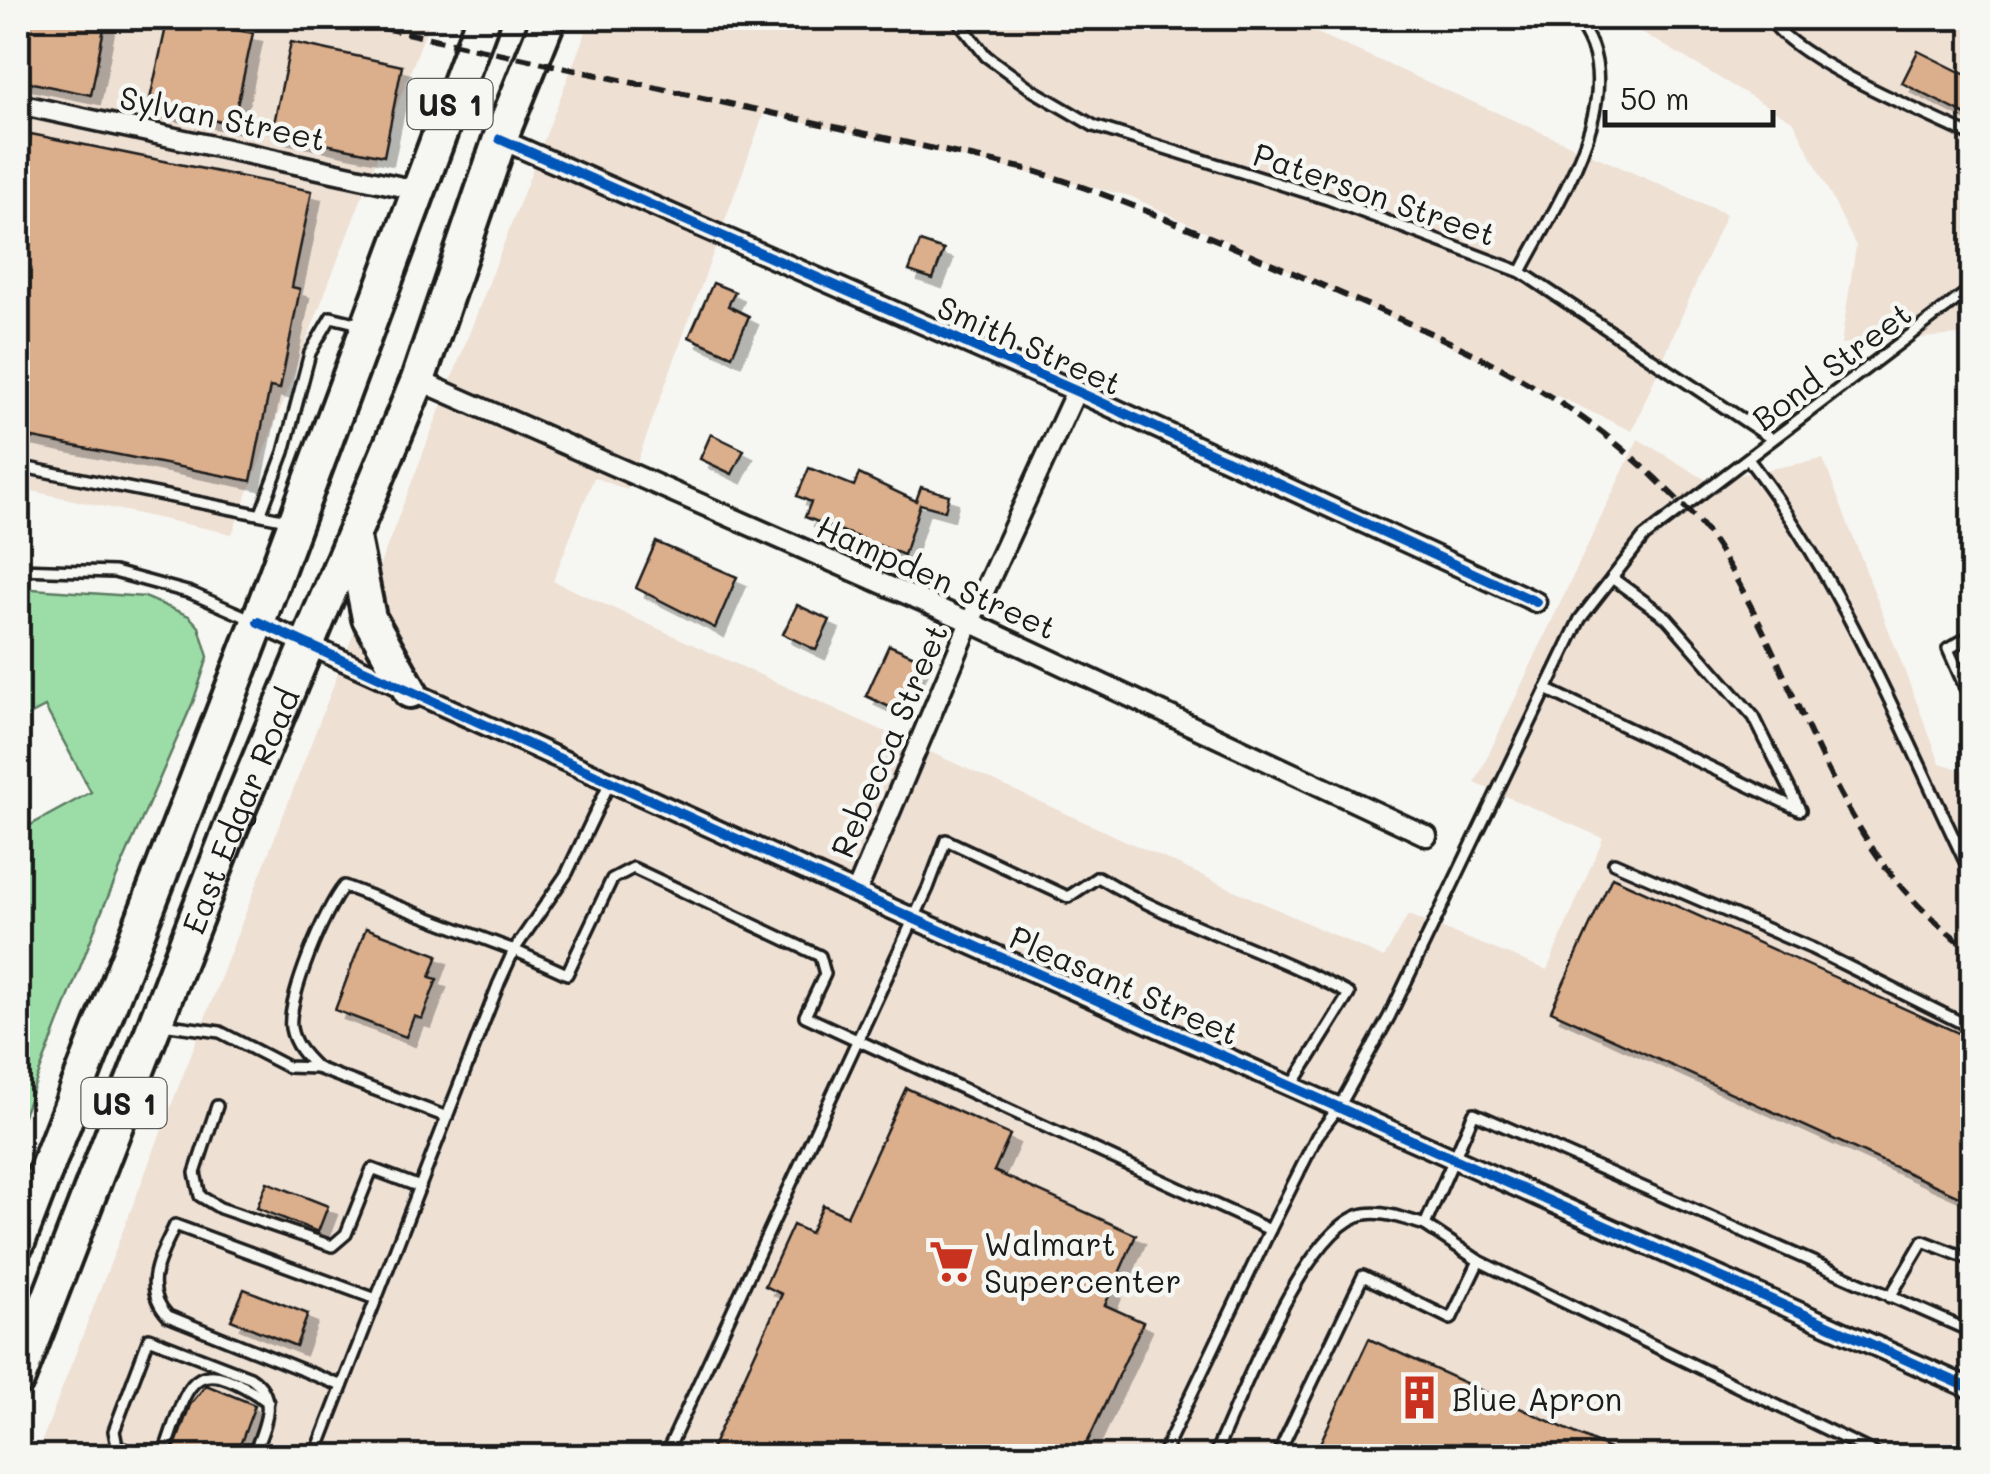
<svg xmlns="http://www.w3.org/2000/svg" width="1990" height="1474" font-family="Mali,sans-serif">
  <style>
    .built { fill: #eee0d3 }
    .green { fill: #9cdda7; stroke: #5c7c62; stroke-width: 2.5 }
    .building { fill: #dbae8c; stroke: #1c1c1c; stroke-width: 2.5; filter: url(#shadow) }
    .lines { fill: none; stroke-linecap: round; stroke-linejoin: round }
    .lane-casing { stroke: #1c1c1c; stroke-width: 16 }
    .street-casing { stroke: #1c1c1c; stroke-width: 25 }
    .highway-casing { stroke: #1c1c1c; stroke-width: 40 }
    .lane { stroke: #f6f6f2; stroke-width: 9 }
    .street { stroke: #f6f6f2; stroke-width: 18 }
    .highway { stroke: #f6f6f2; stroke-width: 32 }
    .rail { stroke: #1c1c1c; stroke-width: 6; stroke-dasharray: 15 8; stroke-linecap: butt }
    .cycleway-casing { stroke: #f6f6f2; stroke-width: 16 }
    .cycleway { stroke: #0057b8; stroke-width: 10 }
    .labels { text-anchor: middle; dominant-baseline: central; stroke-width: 9; stroke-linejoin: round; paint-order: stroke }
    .shield { fill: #f6f6f2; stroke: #5d5d5c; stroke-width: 2.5 }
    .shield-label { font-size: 30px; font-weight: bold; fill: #1c1c1c }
    .street-label { font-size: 32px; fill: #1c1c1c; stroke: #f6f6f2 }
    .poi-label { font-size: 32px; fill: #1c1c1c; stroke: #f6f6f2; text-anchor: start }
  </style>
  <defs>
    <filter id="shadow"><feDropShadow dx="9" dy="9" stdDeviation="0" flood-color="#0004"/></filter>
  </defs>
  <rect width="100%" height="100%" fill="#f6f6f2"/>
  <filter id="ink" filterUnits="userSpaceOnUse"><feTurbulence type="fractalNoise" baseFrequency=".01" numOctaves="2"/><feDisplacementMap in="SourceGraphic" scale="20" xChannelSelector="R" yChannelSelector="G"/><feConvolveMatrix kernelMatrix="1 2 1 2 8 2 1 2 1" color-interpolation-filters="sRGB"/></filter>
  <g filter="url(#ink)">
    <g class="built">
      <path d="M18 18H431L232 534 18 488Z"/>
      <path d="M591 18H1283L1726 214 1632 431 1130 196 764 113 627 490 594 477 553 581 1384 958 1408 915 1547 970 1603 838 1475 783 1638 439 1708 481 1823 459 1940 763 1972 773V1456H36Z"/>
      <path d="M1618 18H1972V334L1841 344 1856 246 1794 122Z"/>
    </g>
    <path class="green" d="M18 588 145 597 189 616 199 627 208 657 193 702 101 913 18 1128V832L91 792 45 707 18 721Z"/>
    <g class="building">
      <path d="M18 18H106L91 95 18 80Z"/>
      <path d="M168 18 253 33 233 124 148 108Z"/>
      <path d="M291 42 402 66 384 156 272 133Z"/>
      <path d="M1918 51 1972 78V118L1902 83Z"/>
      <path d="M31 134 312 191 292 287 300 289 280 389 270 387 251 481 18 435V198Z"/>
      <path d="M920 242 944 250 933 279 909 271Z"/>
      <path d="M713 283 735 292 728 306 749 316 732 356 689 337Z"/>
      <path d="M711 434 744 450 732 474 700 459Z"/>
      <path d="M809 468 854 486 859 474 916 501 921 487 949 495 945 511 920 504 904 555 805 517 811 502 797 496Z"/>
      <path d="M656 542 737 577 715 628 636 588Z"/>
      <path d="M797 605 830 620 816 650 783 634Z"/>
      <path d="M889 645 921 659 898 711 866 696Z"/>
      <path d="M1612 877 1972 1039V1202L1551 1011Z"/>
      <path d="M366 928 438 955 430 977 437 979 422 1019 414 1016 406 1037 335 1010Z"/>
      <path d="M906 1088 1010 1135 994 1171 1136 1235 1105 1305 1143 1322 1081 1456H708L782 1294 765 1286 793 1225 810 1233 823 1205 847 1216Z"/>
      <path d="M267 1182 328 1206 318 1232 257 1208Z"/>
      <path d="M244 1289 308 1314 296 1346 231 1320Z"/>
      <path d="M1369 1339 1625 1456H1314Z"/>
      <path d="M206 1385 255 1405 236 1456H214L199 1450 196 1456H186L173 1452 190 1405Z"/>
    </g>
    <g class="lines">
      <defs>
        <g id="lane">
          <path d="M956 18 986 56 1034 91 1094 126 1328 199 1521 272 1772 439"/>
          <path d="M1770 18C1790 58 1927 114 1972 136"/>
          <path d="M1521 272C1556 204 1638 86 1574 18"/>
          <path d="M1748 459C1846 585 1903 734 1972 876"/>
          <path d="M18 466 287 520"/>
          <path d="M261 513 284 452 310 353 331 317 364 325"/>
          <path d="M18 569 114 572 191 593 251 619"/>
          <path d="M1972 635 1948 649 1972 703"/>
          <path d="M1546 689 1800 810 1754 717 1667 618 1612 578"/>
          <path d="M1614 863 1811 948 1972 1028"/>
          <path d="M162 1024 220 1032 288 1067 317 1068 447 1117"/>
          <path d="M317 1068C305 1056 294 1045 291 1028 287 999 325 908 344 886L514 950 567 974 612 879 633 868 820 956 825 974 805 1016 1270 1230 1317 1136 1339 1107 1389 1017 1580 619 1644 537 1972 288"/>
          <path d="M217 1106 195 1173 200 1196 220 1208 332 1246 346 1234 372 1169 420 1187"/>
          <path d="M1479 1261 1425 1225 1474 1113 1972 1332"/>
          <path d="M1890 1297 1923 1241 1972 1260"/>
          <path d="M342 1386 168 1316C140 1286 161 1256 175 1225L376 1299"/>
          <path d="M138 1456 117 1446 114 1431 149 1338 250 1377C281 1397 263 1429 253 1456"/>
          <path d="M163 1456C188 1387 188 1346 268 1402"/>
          <path d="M315 1456 499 983 514 950 567 873 610 782"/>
          <path d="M665 1456 928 888 946 840 1068 897 1098 877C1178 925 1268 950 1349 994L1292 1086"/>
          <path d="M1162 1456 1270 1230"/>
          <path d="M1214 1456C1238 1404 1306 1223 1365 1214 1386 1211 1405 1219 1425 1225"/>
          <path d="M1277 1456 1363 1276 1451 1319 1479 1261 1881 1456"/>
        </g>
        <g id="street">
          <path d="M18 104 416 190"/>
          <path d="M500 139 1076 391 1536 602"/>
          <path d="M418 380 970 622 1427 836"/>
          <path d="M258 622 856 893 1972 1389"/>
          <path d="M856 893 970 622 1076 391"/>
        </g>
        <g id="highway">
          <path d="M354 543 369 618 410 691"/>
          <path d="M18 1242 258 622 483 18"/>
          <path id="s1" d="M18 1379 231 827 418 380 500 139 549 18"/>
        </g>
      </defs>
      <use href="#lane" class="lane-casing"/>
      <use href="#street" class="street-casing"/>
      <use href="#highway" class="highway-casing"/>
      <use href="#lane" class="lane"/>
      <use href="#street" class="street"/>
      <use href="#highway" class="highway"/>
      <path class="rail" d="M338 18 1031 170C1128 200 1219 241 1312 281 1438 336 1556 382 1656 479 1674 497 1694 514 1708 534 1801 667 1829 856 1972 950"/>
      <defs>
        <g id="cycleway">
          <path d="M500 139 1076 391 1536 602"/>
          <path d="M258 622 856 893 1972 1389"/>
        </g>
      </defs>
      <use href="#cycleway" class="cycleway-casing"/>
      <use href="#cycleway" class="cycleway"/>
    </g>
  </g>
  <defs>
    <symbol id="supermarket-bare" viewBox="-9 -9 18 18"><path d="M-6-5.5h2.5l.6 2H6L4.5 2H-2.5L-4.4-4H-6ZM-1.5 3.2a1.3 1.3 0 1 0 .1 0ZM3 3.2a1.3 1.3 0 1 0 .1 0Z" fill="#c8321e" stroke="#f6f6f2" stroke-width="2.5" paint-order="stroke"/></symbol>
    <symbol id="building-bare" viewBox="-9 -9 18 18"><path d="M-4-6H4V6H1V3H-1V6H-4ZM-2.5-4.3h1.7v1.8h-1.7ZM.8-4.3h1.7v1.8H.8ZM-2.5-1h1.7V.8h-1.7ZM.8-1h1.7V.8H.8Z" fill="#c8321e" stroke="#f6f6f2" stroke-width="2.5" paint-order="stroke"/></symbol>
  </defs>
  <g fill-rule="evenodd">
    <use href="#supermarket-bare" x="920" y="1230" width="63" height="63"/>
    <use href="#building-bare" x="1388" y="1366" width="63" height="63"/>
  </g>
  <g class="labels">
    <g class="shield">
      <rect x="407.5" y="79" width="85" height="50" rx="8"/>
      <rect x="81.5" y="1078" width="85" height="50" rx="8"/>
    </g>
    <g class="shield-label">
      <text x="450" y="104">US 1</text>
      <text x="124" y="1103">US 1</text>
    </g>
    <g class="street-label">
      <text transform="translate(223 117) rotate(12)">Sylvan Street</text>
      <text transform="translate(1375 193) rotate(19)">Paterson Street</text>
      <text transform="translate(1030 344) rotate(24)">Smith Street</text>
      <text transform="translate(1831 365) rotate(-37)">Bond Street</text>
      <text transform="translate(937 576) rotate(24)">Hampden Street</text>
      <text transform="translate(888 740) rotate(-67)">Rebecca Street</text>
      <text stroke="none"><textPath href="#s1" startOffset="610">East Edgar Road</textPath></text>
      <text transform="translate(1125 984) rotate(24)">Pleasant Street</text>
    </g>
    <g class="poi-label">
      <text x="984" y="1243">Walmart<tspan x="984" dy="37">Supercenter</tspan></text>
      <text x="1452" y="1398">Blue Apron</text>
    </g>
  </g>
  <rect width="1990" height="1474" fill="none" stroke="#f6f6f2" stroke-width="60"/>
  <rect x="30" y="30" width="1930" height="1414" fill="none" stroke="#1c1c1c" stroke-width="4" filter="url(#ink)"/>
  <path d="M1605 110v15h168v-15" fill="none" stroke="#1c1c1c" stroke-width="5"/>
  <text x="1620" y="110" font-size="30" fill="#1c1c1c" stroke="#f6f6f2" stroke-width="8" paint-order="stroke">50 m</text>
</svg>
